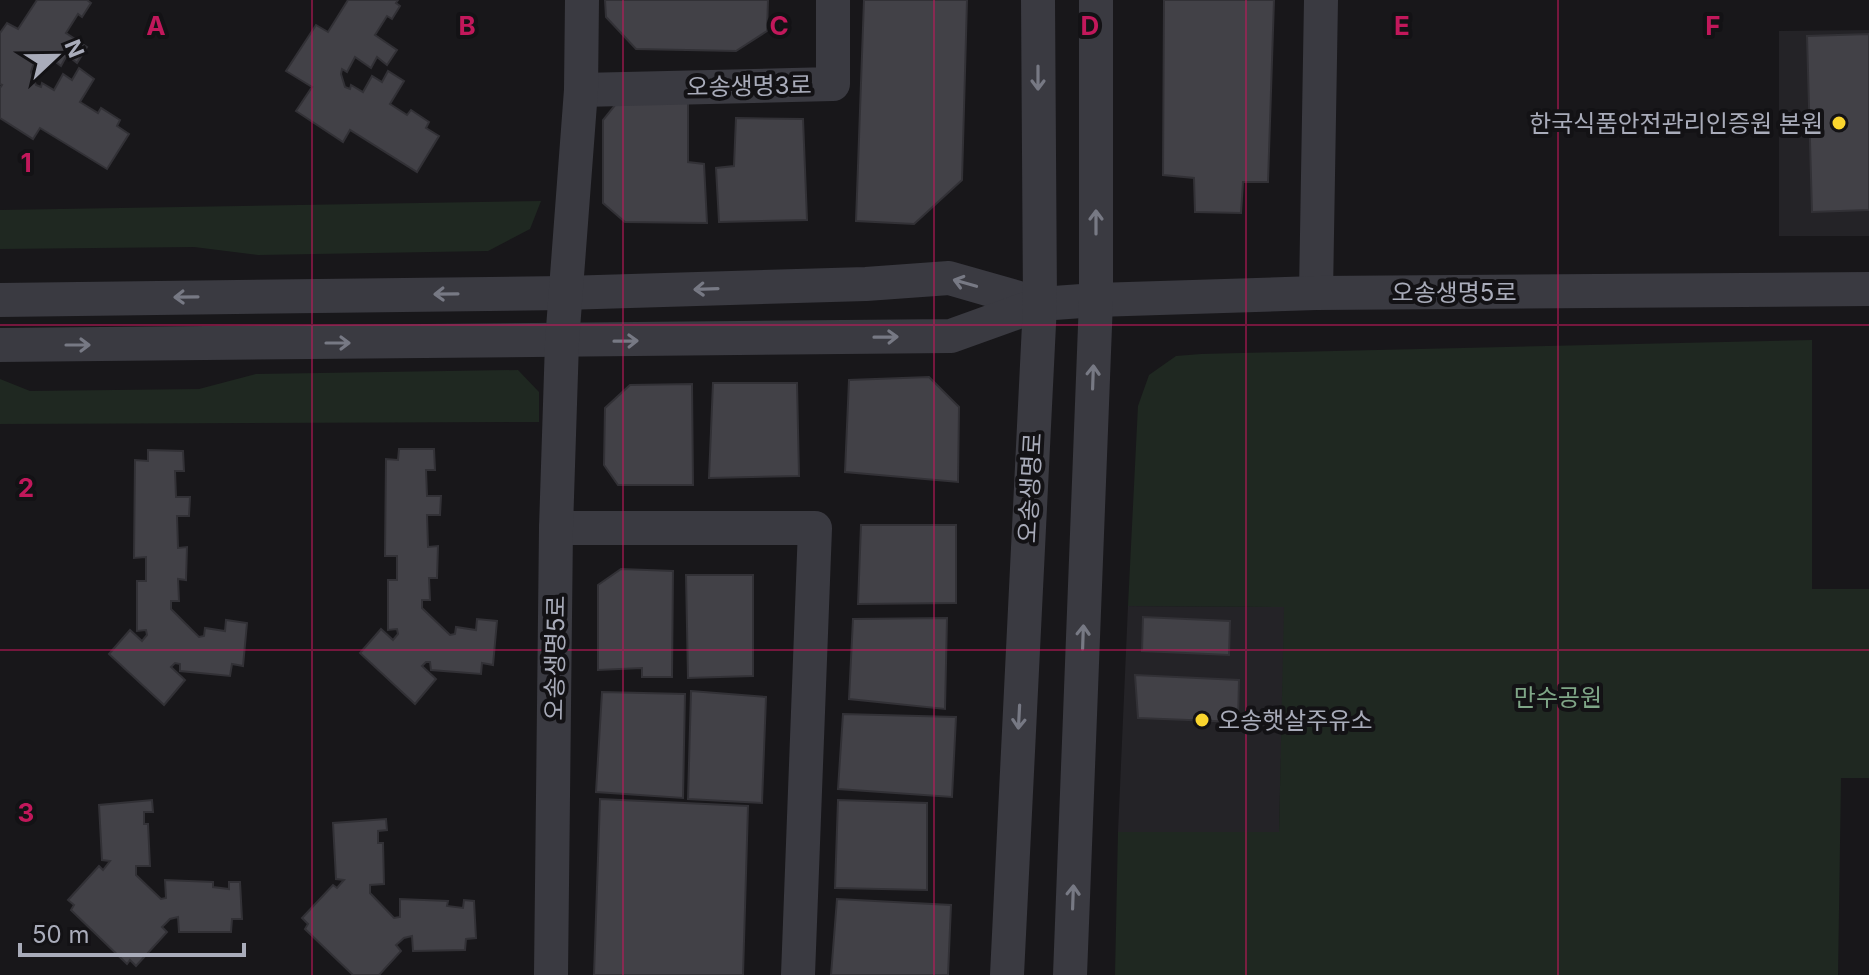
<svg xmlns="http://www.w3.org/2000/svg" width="1869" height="975" font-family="Inter,'Noto Sans KR',sans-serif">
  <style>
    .built { fill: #242327 }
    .green { fill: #1f2821 }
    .building { fill: #424147; stroke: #323136; stroke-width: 2 }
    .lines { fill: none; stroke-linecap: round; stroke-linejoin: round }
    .minor { stroke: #3a3a41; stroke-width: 34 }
    .oneway { stroke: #777984 }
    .grid { fill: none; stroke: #c2185b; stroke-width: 2; stroke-opacity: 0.55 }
    .poi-dot { fill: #fad52e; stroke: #131215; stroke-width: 3 }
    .labels { text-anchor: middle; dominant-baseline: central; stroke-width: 8; stroke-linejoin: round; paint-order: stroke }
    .street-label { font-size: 24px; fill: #a9acba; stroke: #131215 }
    .poi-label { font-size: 24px; fill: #a9acba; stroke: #131215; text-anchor: end }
    .park-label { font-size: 24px; fill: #7fa687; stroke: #131215 }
    .grid-label { font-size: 26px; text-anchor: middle; font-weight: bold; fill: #c2185b; stroke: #131215; stroke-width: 8; stroke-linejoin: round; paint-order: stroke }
  </style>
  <rect width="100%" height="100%" fill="#18171a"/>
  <g class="built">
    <path d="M1869 30V236H1779V31Z"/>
    <path d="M1128 606 1285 607 1279 832H1118Z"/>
  </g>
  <g class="green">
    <path d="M541 201 530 229 488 251 258 255 194 247 0 249V210Z"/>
    <path d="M1812 340V589H1869V778H1841L1838 975H1115L1118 832H1279L1284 607 1128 606 1138 406 1149 375 1176 356 1201 354Z"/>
    <path d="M518 370 539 392V422L0 424V379L30 391 199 389 256 374Z"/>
  </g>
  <g class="building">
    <path d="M37 0H87L91 3 82 17 78 14 66 33 87 47 77 63 67 55 61 66 45 54 37 69 33 66 31 72 36 85 41 87 42 83 54 90 63 74 72 80 79 68 94 79 80 102 98 113 101 108 120 120 117 126 129 134 107 169 40 128 33 139 0 118V88L2 85 0 84V33L7 23 18 29Z"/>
    <path d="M348 0H398L396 3 400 6 392 19 387 16 375 35 397 50 387 65 377 57 371 68 355 57 347 72 342 69 341 74 345 87 350 89 351 85 363 92 372 76 382 82 388 71 404 81 390 104 407 115 411 110 429 122 426 128 439 136 417 172 350 130 343 142 296 111 312 87 286 71 316 25 328 32Z"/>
    <path d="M605 0H768L767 31 736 51 636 49 606 17Z"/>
    <path d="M864 0H967L962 180 914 224 856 221Z"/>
    <path d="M1164 0H1274L1268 182H1243L1241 213 1195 212 1194 178 1163 175Z"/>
    <path d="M1869 34V210L1812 212 1807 36Z"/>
    <path d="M624 94 688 95V162L704 164 707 223 625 222 603 203V120Z"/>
    <path d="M736 118 803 119 807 220 719 222 716 168 734 166Z"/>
    <path d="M929 377 959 407 958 482 845 472 849 380Z"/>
    <path d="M713 383H797L799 476 709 478Z"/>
    <path d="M692 384 693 485H618L604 465 605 408 630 385Z"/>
    <path d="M399 449H434L435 470H426L427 496H441L440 515H427L428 547 438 546 437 578H429L430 600H422V608L450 635 455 634 456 627 476 630 477 619 497 621 493 665 482 663 481 674 431 670 430 662H426L422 666 436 679 415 704 360 653 381 629 393 640 398 634 397 629 388 630V580H397V556H385L386 459 398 460Z"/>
    <path d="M148 450 183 451 184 471H175L176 497H190L189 516H177L178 548 187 547 186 580 178 579 179 601H171V609L199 637 204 636 205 628 225 631 226 620 247 623 243 666 232 664 230 676 180 671V664L175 663 171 667 185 680 164 705 109 654 130 630 142 641 147 635 146 630 137 631V581H146V557L134 558 135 460 148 461Z"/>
    <path d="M861 525H956V603L858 604Z"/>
    <path d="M621 569 673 571 672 677H642V668L598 670V585Z"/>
    <path d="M686 575H753V676L688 678Z"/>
    <path d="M1143 617 1230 621 1229 655 1142 651Z"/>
    <path d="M947 618 945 709 849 699 853 619Z"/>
    <path d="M1135 675 1239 680 1238 722 1138 718Z"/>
    <path d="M691 691 766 697 762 803 688 799Z"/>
    <path d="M602 692 685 694 683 798 596 792Z"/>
    <path d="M843 714 956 717 952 797 838 789Z"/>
    <path d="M600 799 748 806 743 975H594Z"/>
    <path d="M152 800 153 812H144V824H148L150 866H136V875L161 899 166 898 165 880 213 882V887L229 889V882H240L242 919H232L231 932H179L178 917 170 919 162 927 167 932 136 966 130 960 127 964 71 910 74 905 68 900 99 866 103 870 110 861 102 860 99 805Z"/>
    <path d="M838 800 927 803V890L835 888Z"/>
    <path d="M386 819 387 830 378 831V843H383L384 884 370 885V893L394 918 400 917V899L448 901 447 906 463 908 464 900 474 901 476 938 466 939 465 950 413 951 412 936 404 938 396 945 401 951 379 975H353L305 929 308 924 302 918 333 885 337 888 344 880 336 879 333 823Z"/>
    <path d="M837 899 951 905 948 975H831Z"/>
  </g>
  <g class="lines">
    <g class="minor">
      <path d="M581 90 833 84V0"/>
      <path d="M1316 293 1321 0"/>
      <path d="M0 300 564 293 866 284 949 278 1040 304"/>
      <path d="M0 345 951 336 1040 304 1096 300 1316 293 1869 289"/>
      <path d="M556 528H815L798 975"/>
      <path d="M551 975 556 528 562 342 581 90 582 0"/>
      <path d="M1007 975 1040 304 1038 0"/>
      <path d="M1070 975 1096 300V0"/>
    </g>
  </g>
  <defs><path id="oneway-shaft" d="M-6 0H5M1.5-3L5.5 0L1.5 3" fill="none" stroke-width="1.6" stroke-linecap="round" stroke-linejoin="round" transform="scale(2)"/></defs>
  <g class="oneway">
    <use href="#oneway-shaft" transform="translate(1038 78) rotate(90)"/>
    <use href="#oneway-shaft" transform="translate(1096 222) rotate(-90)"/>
    <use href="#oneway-shaft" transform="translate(965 283) rotate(-164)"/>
    <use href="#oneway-shaft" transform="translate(706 289) rotate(178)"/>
    <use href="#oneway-shaft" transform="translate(446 294) rotate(179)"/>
    <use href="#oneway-shaft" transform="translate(186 297) rotate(179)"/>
    <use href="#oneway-shaft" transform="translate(886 337) rotate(-1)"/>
    <use href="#oneway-shaft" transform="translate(626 341) rotate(-1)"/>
    <use href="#oneway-shaft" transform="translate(338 343)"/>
    <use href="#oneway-shaft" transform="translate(78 345)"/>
    <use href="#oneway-shaft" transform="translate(1093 377) rotate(-88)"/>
    <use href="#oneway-shaft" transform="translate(1083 637) rotate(-88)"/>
    <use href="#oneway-shaft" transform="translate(1019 717) rotate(93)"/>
    <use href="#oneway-shaft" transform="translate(1073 897) rotate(-88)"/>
  </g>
  <path class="grid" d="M312 0V975M623 0V975M934 0V975M1246 0V975M1558 0V975M0 325H1869M0 650H1869"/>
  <g class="poi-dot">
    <circle cx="1839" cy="123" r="8"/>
    <circle cx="1202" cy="720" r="8"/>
  </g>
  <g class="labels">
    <g class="street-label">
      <text transform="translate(749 86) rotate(-1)">오송생명3로</text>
      <text x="1454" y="292">오송생명5로</text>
      <text transform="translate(1030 488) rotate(-87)">오송생명로</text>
      <text transform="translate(555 658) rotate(-89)">오송생명5로</text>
    </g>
    <g class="poi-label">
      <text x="1823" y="123">한국식품안전관리인증원 본원</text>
      <text x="1218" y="720" text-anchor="start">오송햇살주유소</text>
    </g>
    <g class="park-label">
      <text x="1558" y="697">만수공원</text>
    </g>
  </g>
  <g class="grid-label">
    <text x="156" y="35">A</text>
    <text x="467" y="35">B</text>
    <text x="779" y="35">C</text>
    <text x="1090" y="35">D</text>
    <text x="1402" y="35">E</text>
    <text x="1713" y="35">F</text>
    <text x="26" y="172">1</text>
    <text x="26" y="497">2</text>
    <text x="26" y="822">3</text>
  </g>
  <g transform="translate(56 56) rotate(68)" stroke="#131215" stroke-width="6" paint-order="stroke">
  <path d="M0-6L14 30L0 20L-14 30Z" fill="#a9acba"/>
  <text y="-12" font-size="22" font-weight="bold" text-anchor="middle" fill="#a9acba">N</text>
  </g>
  <path d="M20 943v12h224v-12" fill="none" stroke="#a9acba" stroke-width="4"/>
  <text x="32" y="943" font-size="24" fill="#a9acba" stroke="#131215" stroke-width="6" paint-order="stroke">50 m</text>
</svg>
